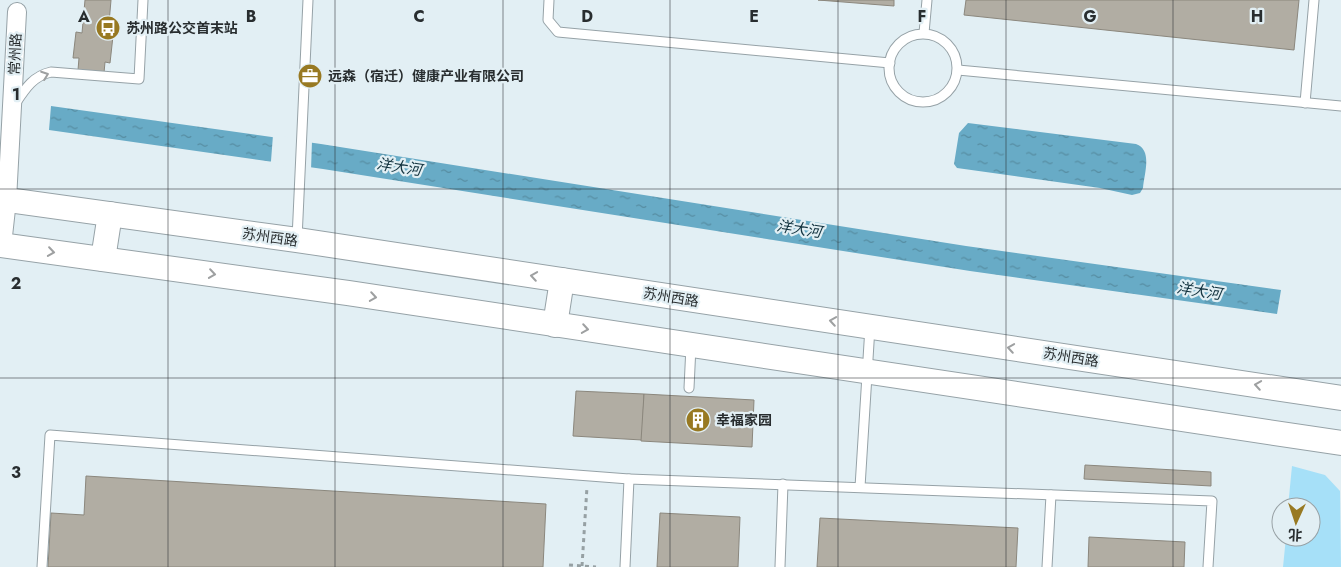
<svg xmlns="http://www.w3.org/2000/svg" width="1341" height="567" font-family="Jost,'Noto Sans SC',sans-serif">
  <style>
    .grass { fill: #a6e0f8 }
    .water { fill: url(#water-ripples) }
    .pier { fill: #e2eff4 }
    .building { fill: #b1ada3; stroke: #8b877d }
    .lines { fill: none; stroke-linecap: round; stroke-linejoin: round }
    .lane-casing { stroke: #96a2a7; stroke-width: 11 }
    .street-casing { stroke: #96a2a7; stroke-width: 20 }
    .secondary-casing { stroke: #96a2a7; stroke-width: 26 }
    .path { stroke: #96a0a3; stroke-width: 3; stroke-dasharray: 4 4; stroke-linecap: butt }
    .lane { stroke: #fff; stroke-width: 9 }
    .street { stroke: #fff; stroke-width: 18 }
    .secondary { stroke: #fff; stroke-width: 24 }
    .oneway { stroke: #9ea0a1 }
    .grid { fill: none; stroke: #282d2f; stroke-width: 1; stroke-opacity: 0.55 }
    .labels { text-anchor: middle; dominant-baseline: central; stroke-width: 4.5; stroke-linejoin: round; paint-order: stroke }
    .poi-label { font-size: 14px; font-weight: bold; fill: #282d2f; stroke: #e2eff4; text-anchor: start }
    .street-label { font-size: 14px; fill: #282d2f; stroke: #e2eff4 }
    .water-label { font-size: 15px; font-style: italic; fill: #143440; stroke: #e2eff4 }
    .grid-label { font-size: 16px; text-anchor: middle; font-weight: bold; fill: #282d2f; stroke: #e2eff4; stroke-width: 4.5; stroke-linejoin: round; paint-order: stroke }
  </style>
  <defs>
    <pattern id="water-ripples" width="26" height="14" patternUnits="userSpaceOnUse" patternTransform="scale(1.25)"><rect width="26" height="14" fill="#68abc6"/><path d="M2 4q2-2 4 0t4 0M15 11q2-2 4 0t4 0" fill="none" stroke="#568ca1"/></pattern>
  </defs>
  <rect width="100%" height="100%" fill="#e2eff4"/>
  <path class="grass" d="M1292 466 1325 475 1340 491 1341 567H1283L1286 537H1311V507H1288Z"/>
  <g class="water">
    <path d="M51 106 321 144 966 246 1281 290 1277 314 970 271 323 169 49 130Z"/>
    <path d="M968 123 1136 144C1153 150 1144 174 1143 188L1140 193 1132 195 1100 188 957 168 954 164 959 133Z"/>
  </g>
  <path class="pier" d="M273 135 312 141 311 170 270 164 271 161Z"/>
  <g class="building">
    <path d="M85 0H111L108 35 113 36 110 63 105 62 104 73 78 70 79 58H73L76 32 82 33Z"/>
    <path d="M818 0H894V6Z"/>
    <path d="M966 0H1299L1294 50 964 15Z"/>
    <path d="M576 391 644 394 642 440 573 436Z"/>
    <path d="M644 394 754 400 752 447 641 441Z"/>
    <path d="M1085 465 1211 472V486L1084 479Z"/>
    <path d="M86 476 546 504 543 567H48L51 513 84 515Z"/>
    <path d="M660 513 740 517 738 567H657Z"/>
    <path d="M820 518 1018 528 1016 567H817Z"/>
    <path d="M1089 537 1185 542 1184 567H1088Z"/>
  </g>
  <g class="lines">
    <defs>
      <g id="lane">
        <path d="M549 0 548 20 558 32 890 63"/>
        <path d="M924 33 927 0"/>
        <circle cx="923" cy="68" r="34"/>
        <path d="M958 70 1341 106"/>
        <path d="M1305 103 1314 0"/>
        <path d="M15 104C25 89 33 76 51 72L139 79 143 0"/>
        <path d="M297 239 308 0"/>
        <path d="M689 388 691 346"/>
        <path d="M860 487 870 327"/>
        <path d="M42 567 50 435 629 479"/>
        <path d="M625 567 629 479 1212 501 1208 567"/>
        <path d="M780 567 783 484"/>
        <path d="M1047 567 1051 495"/>
      </g>
      <path id="street" d="M2 245 7 200 17 12"/>
      <g id="secondary">
        <path d="M0 199 297 240 1341 398"/>
        <path d="M0 245 348 293 1341 443"/>
        <path d="M103 259 110 214"/>
        <path d="M555 325 562 280"/>
      </g>
    </defs>
    <use href="#lane" class="lane-casing"/>
    <use href="#street" class="street-casing"/>
    <use href="#secondary" class="secondary-casing"/>
    <g class="path">
      <path d="M569 565 596 567"/>
      <path d="M582 566 587 487"/>
    </g>
    <use href="#lane" class="lane"/>
    <use href="#street" class="street"/>
    <use href="#secondary" class="secondary"/>
  </g>
  <defs><path id="oneway-chevron" d="M-2-3.5L2.5 0L-2 3.5" fill="none" stroke-width="1.6" stroke-linecap="round" stroke-linejoin="round" transform="scale(1.25)"/></defs>
  <g class="oneway">
    <use href="#oneway-chevron" transform="translate(45 75) rotate(-20)"/>
    <use href="#oneway-chevron" transform="translate(51 252) rotate(8)"/>
    <use href="#oneway-chevron" transform="translate(212 274) rotate(8)"/>
    <use href="#oneway-chevron" transform="translate(534 276) rotate(-171)"/>
    <use href="#oneway-chevron" transform="translate(373 297) rotate(9)"/>
    <use href="#oneway-chevron" transform="translate(833 321) rotate(-171)"/>
    <use href="#oneway-chevron" transform="translate(585 329) rotate(9)"/>
    <use href="#oneway-chevron" transform="translate(1011 348) rotate(-171)"/>
    <use href="#oneway-chevron" transform="translate(1258 385) rotate(-171)"/>
  </g>
  <path class="grid" d="M168 0V567M335 0V567M503 0V567M670 0V567M838 0V567M1006 0V567M1173 0V567M0 189H1341M0 378H1341"/>
  <defs>
    <symbol id="bus-disc" viewBox="-11 -11 22 22"><circle r="9.5" fill="#987922" stroke="#e2eff4"/><path d="M-5-6H5V4H4V6H2V4H-2V6H-4V4H-5ZM-3.5-4V0h7V-4ZM-3.5 1.2v1.5H-2V1.2ZM2 1.2v1.5H3.5V1.2Z" fill="#fff"/></symbol>
    <symbol id="office-disc" viewBox="-11 -11 22 22"><circle r="9.5" fill="#987922" stroke="#e2eff4"/><path d="M-6-3h4V-5.5h4V-3h4V5H-6ZM-1-4.5V-3h2v-1.5ZM-6 0V1H6V0Z" fill="#fff"/></symbol>
    <symbol id="building-disc" viewBox="-11 -11 22 22"><circle r="9.5" fill="#987922" stroke="#e2eff4"/><path d="M-4-6H4V6H1V3H-1V6H-4ZM-2.5-4.3h1.7v1.8h-1.7ZM.8-4.3h1.7v1.8H.8ZM-2.5-1h1.7V.8h-1.7ZM.8-1h1.7V.8H.8Z" fill="#fff"/></symbol>
  </defs>
  <g fill-rule="evenodd">
    <use href="#bus-disc" x="94" y="14" width="28" height="28"/>
    <use href="#office-disc" x="296" y="62" width="28" height="28"/>
    <use href="#building-disc" x="684" y="406" width="28" height="28"/>
  </g>
  <g class="labels">
    <g class="poi-label">
      <text x="126" y="28">苏州路公交首末站</text>
      <text x="328" y="76">远森（宿迁）健康产业有限公司</text>
      <text x="716" y="420">幸福家园</text>
    </g>
    <g class="street-label">
      <text transform="translate(15 54) rotate(-87)">常州路</text>
      <text transform="translate(270 237) rotate(8)">苏州西路</text>
      <text transform="translate(671 297) rotate(9)">苏州西路</text>
      <text transform="translate(1071 357) rotate(9)">苏州西路</text>
    </g>
    <g class="water-label">
      <text transform="translate(399 167) rotate(9)">洋大河</text>
      <text transform="translate(799 229) rotate(9)">洋大河</text>
      <text transform="translate(1199 291) rotate(9)">洋大河</text>
    </g>
  </g>
  <g class="grid-label">
    <text x="84" y="22">A</text>
    <text x="251" y="22">B</text>
    <text x="419" y="22">C</text>
    <text x="587" y="22">D</text>
    <text x="754" y="22">E</text>
    <text x="922" y="22">F</text>
    <text x="1090" y="22">G</text>
    <text x="1257" y="22">H</text>
    <text x="16" y="100">1</text>
    <text x="16" y="289">2</text>
    <text x="16" y="478">3</text>
  </g>
  <g transform="translate(1296 522) rotate(183)"><circle r="24" fill="#e2eff4" stroke="#98a1a5"/>
  <path d="M0-4L9 19L0 12L-9 19Z" fill="#987922"/>
  <text y="-8" font-size="14" font-weight="bold" text-anchor="middle" fill="#282d2f">北</text>
  </g>
</svg>
